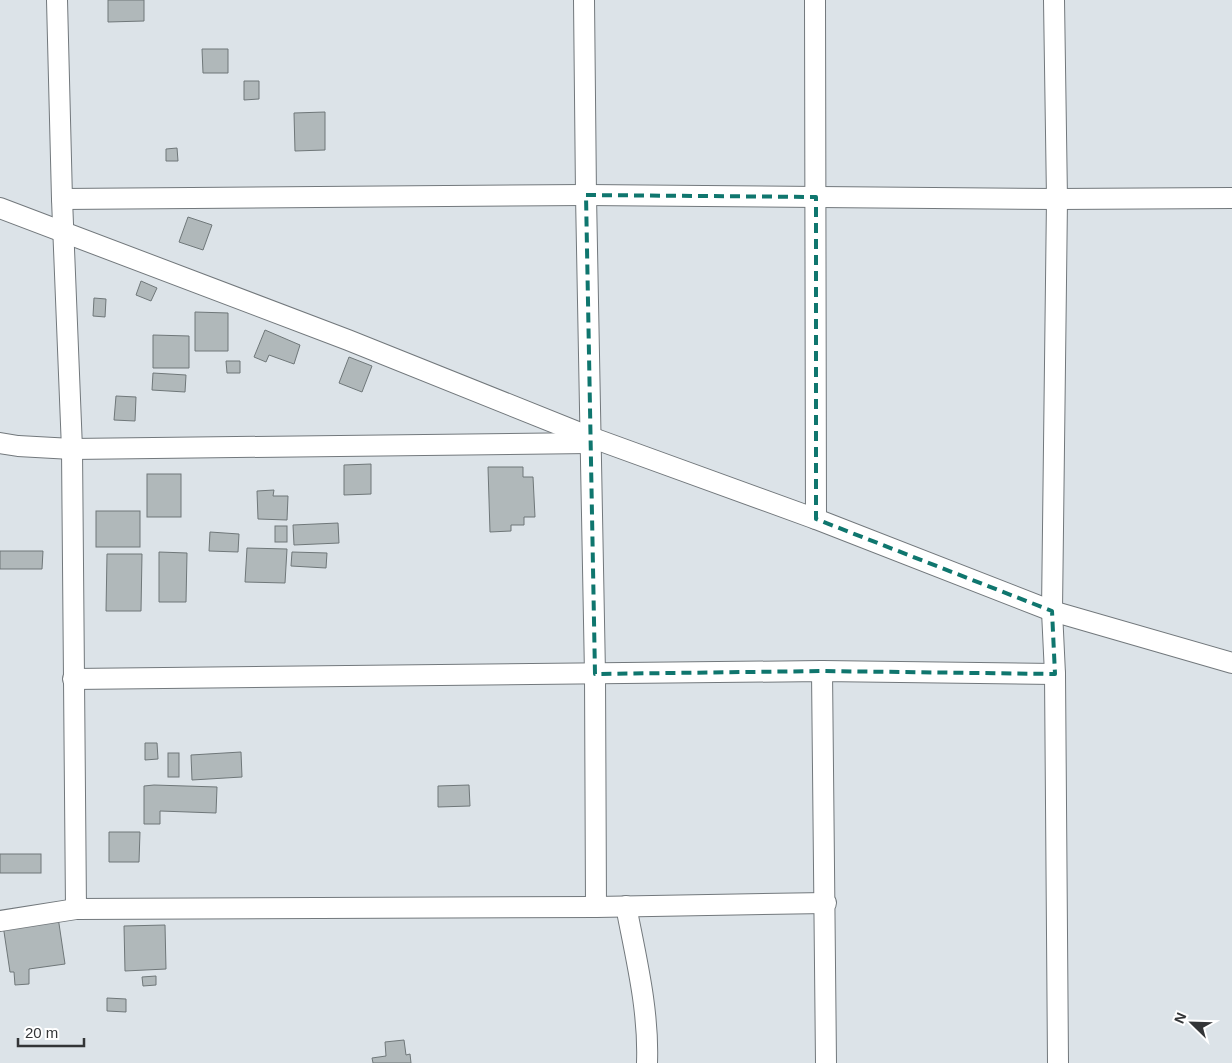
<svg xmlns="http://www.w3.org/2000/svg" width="1232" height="1063" font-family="Arial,sans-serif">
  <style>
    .building { fill: #b0b8ba; stroke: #6f7779 }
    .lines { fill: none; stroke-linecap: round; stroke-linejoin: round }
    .street-casing { stroke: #72787c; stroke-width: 22 }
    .street { stroke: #fff; stroke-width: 20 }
    .marked { fill: none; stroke: #0f766e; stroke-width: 4; stroke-dasharray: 10 6; stroke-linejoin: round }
  </style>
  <rect width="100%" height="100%" fill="#dce3e8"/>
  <g class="building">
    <path d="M108 0H144V21L108 22Z"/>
    <path d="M202 49H228V73H203Z"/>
    <path d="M244 81H259V99L244 100Z"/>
    <path d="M325 112V150L295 151 294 113Z"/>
    <path d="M177 148 178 161H166V149Z"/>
    <path d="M188 217 212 225 203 250 179 242Z"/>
    <path d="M141 281 157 288 151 301 136 295Z"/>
    <path d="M94 298 106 299 105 317 93 316Z"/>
    <path d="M195 312 228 313V351H195Z"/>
    <path d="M265 330 300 345 294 364 269 355 266 362 254 357Z"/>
    <path d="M153 335 189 336V368H153Z"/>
    <path d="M349 357 372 366 362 392 339 383Z"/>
    <path d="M226 361H240V373H227Z"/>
    <path d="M153 373 186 375 185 392 152 390Z"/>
    <path d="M116 396 136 397 135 421 114 420Z"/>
    <path d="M371 464V494L344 495V465Z"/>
    <path d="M488 467H523V477H533L535 517H524V525H511V531L490 532Z"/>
    <rect x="147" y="474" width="34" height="43"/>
    <path d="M274 490 273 496H288L287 520 258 519 257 491Z"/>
    <rect x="96" y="511" width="44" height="36"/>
    <path d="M338 523 339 543 294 545 293 525Z"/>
    <rect x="275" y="526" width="12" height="16"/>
    <path d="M210 532 239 534 238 552 209 551Z"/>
    <path d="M247 548 287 549 285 583 245 582Z"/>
    <path d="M0 551H43L42 569H0Z"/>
    <path d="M159 552 187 553 186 602H159Z"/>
    <path d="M292 552 327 553 326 568 291 566Z"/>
    <path d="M107 554H142L141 611H106Z"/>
    <path d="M145 743H157L158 759 145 760Z"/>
    <path d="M241 752 242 777 192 780 191 755Z"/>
    <rect x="168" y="753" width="11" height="24"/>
    <path d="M154 785 217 787 216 813 160 811V824H144V786Z"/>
    <path d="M469 785 470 806 438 807V786Z"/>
    <path d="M109 832H140L139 862H109Z"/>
    <rect x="0" y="854" width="41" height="19"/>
    <path d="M58 917 65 964 29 969V984L15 985 14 972H10L3 925Z"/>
    <path d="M165 925 166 969 125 971 124 926Z"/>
    <path d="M156 976V985L143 986 142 977Z"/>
    <path d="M107 998 126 999V1012L107 1011Z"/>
    <path d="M404 1040 406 1055 410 1054 411 1063H373L372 1058 386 1056 385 1042Z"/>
  </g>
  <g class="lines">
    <defs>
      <g id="street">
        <path d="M57 0 62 199 72 449 76 909 596 907 826 903"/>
        <path d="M584 0 586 195 595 674 596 907"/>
        <path d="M815 0 816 519"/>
        <path d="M1054 0 1057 199 1052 611 1055 674 1058 1063"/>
        <path d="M62 199 586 195 1057 199 1232 198"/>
        <path d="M0 208 348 340 590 437 816 519 1052 611 1232 663"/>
        <path d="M0 443 18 446 72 449 590 443"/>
        <path d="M822 671 826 1063"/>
        <path d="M73 679 822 671 1055 674"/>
        <path d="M626 906C636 958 649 1010 647 1063"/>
        <path d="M0 921 76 909"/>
      </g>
    </defs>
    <use href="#street" class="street-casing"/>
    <use href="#street" class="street"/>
  </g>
  <path class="marked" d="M586 195 816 197V519L1052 611 1055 674 822 671 595 674Z"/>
  <g transform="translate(1192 1023) rotate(293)" stroke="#ffffff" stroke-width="4" paint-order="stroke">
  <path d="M0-4L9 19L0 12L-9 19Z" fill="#333537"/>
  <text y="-8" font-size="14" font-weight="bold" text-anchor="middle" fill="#333537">N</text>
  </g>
  <path d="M18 1038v8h66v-8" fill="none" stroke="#333537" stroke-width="2.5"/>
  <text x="25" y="1038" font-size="15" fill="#333537" stroke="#ffffff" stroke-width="4" paint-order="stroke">20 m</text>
</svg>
